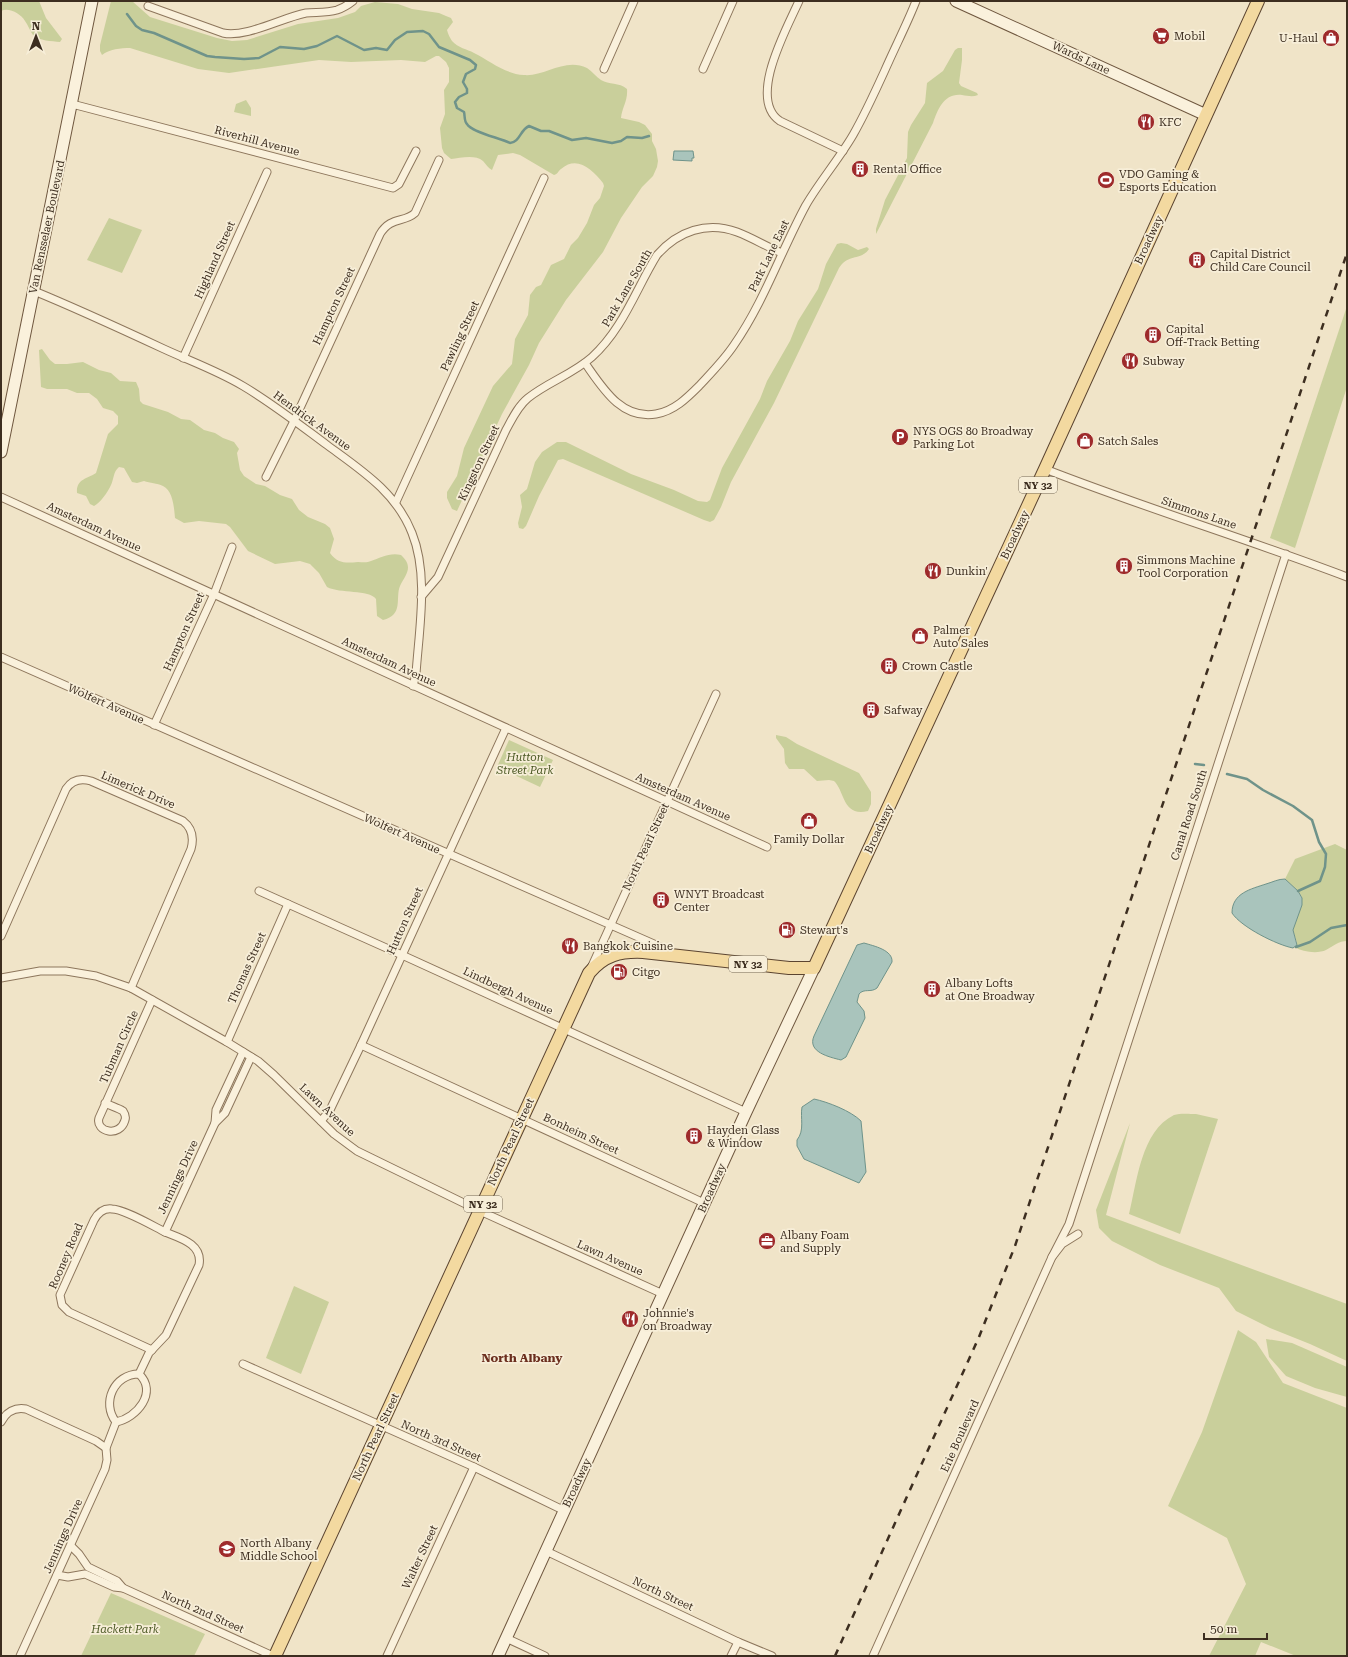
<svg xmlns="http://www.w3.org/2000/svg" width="1348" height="1657" font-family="'Roboto Serif',serif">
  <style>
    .green { fill: #c9cf9b }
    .water { fill: #a9c4bc; stroke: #6f938a }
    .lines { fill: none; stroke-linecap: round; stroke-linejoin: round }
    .stream { stroke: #6f938a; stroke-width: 2.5 }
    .street-casing { stroke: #8d765c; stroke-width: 9 }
    .secondary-casing { stroke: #6f573f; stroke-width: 13 }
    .primary-casing { stroke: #5b4430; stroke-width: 14 }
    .street { stroke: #faf1dc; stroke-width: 7 }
    .secondary { stroke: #faf1dc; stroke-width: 11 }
    .primary { stroke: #f3d9a0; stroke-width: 12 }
    .rail { stroke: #3d2e20; stroke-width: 2.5; stroke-dasharray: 7 7; stroke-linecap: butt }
    .labels { text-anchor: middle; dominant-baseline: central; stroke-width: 3.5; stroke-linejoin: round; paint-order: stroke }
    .shield { fill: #f7eed8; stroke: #756857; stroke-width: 1 }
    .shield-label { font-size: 10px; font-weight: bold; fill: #3d2e20 }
    .poi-label { font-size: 11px; fill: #3d2e20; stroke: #f7eed8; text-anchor: start }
    .street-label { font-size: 11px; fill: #3d2e20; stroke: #f7eed8 }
    .park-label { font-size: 11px; font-style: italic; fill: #4d5a26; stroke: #f7eed8 }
    .neighbourhood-label { font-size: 12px; font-weight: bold; fill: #6b2e1e; stroke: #f7eed8 }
  </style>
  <rect width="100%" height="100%" fill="#f0e4c8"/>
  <g class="green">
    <path d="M1 1H39L46 18 62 39 60 42C52 41 39 41 33 35 30 31 28 25 25 21 21 14 9 7 1 11Z"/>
    <path d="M111 1H132L150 17 217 38 232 41 247 40 298 24 338 18 355 12 361 6 375 2 398 4 412 9 439 13 446 16 451 18 453 22 447 30C448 34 450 38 452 41 458 48 467 49 474 53 490 61 505 74 524 75 544 77 565 57 587 68 592 71 596 77 601 80 609 85 619 82 627 89 628 101 622 107 621 118L639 122 645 125 652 134V141L656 149 658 161 657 167 653 176 642 187 621 218 603 252 566 300 539 343 529 365 502 414 457 511 452 509 447 498V492L457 476 464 448 493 386 512 364 515 339 528 315 530 295 536 287 541 285 551 265 564 259 571 245 578 238 587 223 594 205 600 198 604 186 603 183C592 169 577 155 561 169 558 171 558 174 554 175L520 155 513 153 498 155 492 170C488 168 486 164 483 161 475 154 460 158 451 159L444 153 442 148 440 128 445 114 444 90 449 82V68L446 62 439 56H436L425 62 401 60 351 62 319 60 229 73 198 69 130 48C121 48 109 49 102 55L100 51V45Z"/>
    <path d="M958 48H962V60L959 83 961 86 977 93 978 95C973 97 968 96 962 95 944 93 938 109 933 123L876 234V229L885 200 907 158 908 132 911 125 925 103 927 83 943 71 955 50Z"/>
    <path d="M246 100 251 108V116L234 112 236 104Z"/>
    <path d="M109 218 142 230 122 273 87 260Z"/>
    <path d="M841 243 847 244 858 250 867 247 869 249C861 261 849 253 839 268L774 403 731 482 721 507 714 520 710 522 704 520 563 459 558 460 539 496 526 526 523 529 519 528 518 523 522 507 520 495 527 489 535 462 542 452 557 442H566L631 474 674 490 698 501 707 502 710 500 722 468 760 399 767 381 790 341 798 321 818 289 826 264 837 244Z"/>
    <path d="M1347 306V387L1295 548 1270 538Z"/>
    <path d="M42 349 50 360 55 364H67L83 362 99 370 111 373 120 381 136 382 139 389 140 401 143 404 168 412 181 419 190 420 204 430 215 433 223 438 234 442 239 449 237 453 240 470 244 476 256 484 265 486 280 495 292 499 299 510 308 517 325 524 330 528 334 539 330 553C338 564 346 563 358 562 362 562 367 563 371 561 380 558 390 552 401 555 414 567 406 574 400 586 395 598 404 615 383 620L377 616 376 599C369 589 340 594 327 587L319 573 310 564 300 561 275 564 248 551 230 527 226 524 199 521 184 523 175 518C174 507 173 491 163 486 157 483 150 483 144 481L137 483 132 482 124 468 119 467C113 472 114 479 111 485 108 492 100 503 94 506L90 504 86 496 77 493C76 479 87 479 96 473L108 434 118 424V416L113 411 103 408 97 399 89 393H77L67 389H47L41 387 39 350Z"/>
    <path d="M776 735 786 737 797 744 859 773 871 792V804L868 811C842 817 845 791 834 781L829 780 817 781 804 769H789L785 763 784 749 776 738Z"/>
    <path d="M509 740 553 760 540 787 497 767Z"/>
    <path d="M1335 844 1347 850V941C1339 941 1333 946 1326 950 1318 954 1302 952 1295 947L1297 943 1293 930 1302 897 1298 891 1285 879 1295 859Z"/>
    <path d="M1196 1114 1218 1119 1180 1234 1129 1214C1137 1182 1141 1131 1174 1115 1180 1113 1190 1114 1196 1114Z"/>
    <path d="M1130 1123 1106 1215 1347 1304V1361L1310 1344 1270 1328 1236 1311 1219 1288 1160 1265 1112 1241 1099 1228 1096 1210Z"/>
    <path d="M294 1286 329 1302 301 1374 266 1358Z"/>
    <path d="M1238 1330 1256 1342 1283 1383 1347 1408V1656H1296L1261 1642 1255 1656H1209L1246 1584 1227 1538 1168 1506 1202 1432Z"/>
    <path d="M1266 1339 1292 1343 1347 1367V1397L1315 1388 1286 1376 1269 1357Z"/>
    <path d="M111 1593 205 1634 194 1656H81Z"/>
  </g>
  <g class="water">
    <path d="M674 151H693L694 158H692V161L673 160Z"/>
    <path d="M1285 879 1298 891 1302 898V905L1293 930 1297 945 1293 948C1277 945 1241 927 1232 913 1232 893 1251 889 1266 884 1273 882 1278 879 1285 879Z"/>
    <path d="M864 943C874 946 893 950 892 962L877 988C871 993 864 988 859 994L857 1002 864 1011 865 1018 846 1057 841 1060C829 1057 807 1052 814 1036L857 945Z"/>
    <path d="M814 1099C828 1102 851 1111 861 1121L866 1172 859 1183 804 1159 797 1146V1140C805 1130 800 1118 802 1107Z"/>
  </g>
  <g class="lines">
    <g class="stream">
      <path d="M127 14 136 26 142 30 154 33 207 56 215 57 244 59 259 58 280 47 304 49 317 46 337 36 364 50 376 48 387 50 395 40 407 32 423 31 429 34 439 47 470 60 476 65 475 69 466 74 463 82 467 89V93L459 97 455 102 457 108 464 112C465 116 464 121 467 124 471 132 500 138 510 143 520 142 520 130 529 126L541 131H549L572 140 586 138 612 143 621 141 627 137 642 138 649 136"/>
      <path d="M1195 764 1204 765"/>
      <path d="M1227 774 1247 779 1263 790 1293 806 1312 820 1319 842 1326 854 1325 867 1320 881 1298 891"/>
      <path d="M1296 947 1310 942 1331 928 1347 925"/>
    </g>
    <defs>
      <g id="street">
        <path d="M799 1C787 28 747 99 780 121L843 151"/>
        <path d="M148 6 223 33C246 38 281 18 306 13 316 12 327 13 337 10 343 8 348 5 353 1"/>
        <path d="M604 69 634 1"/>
        <path d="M703 69 733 1"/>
        <path d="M72 104 393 188 399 184 416 151"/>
        <path d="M34 291C78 309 121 329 164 349 190 361 218 371 243 386 272 403 300 425 327 445 361 470 396 492 412 533 429 575 419 629 416 674L413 686"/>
        <path d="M183 358 267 172"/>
        <path d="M585 363C602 387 621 420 656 414 674 411 687 398 699 386 711 373 724 360 734 345 764 302 781 251 806 205 820 181 839 159 853 135 865 114 875 92 885 70 895 47 907 24 916 1"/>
        <path d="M1045 469C1145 508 1247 539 1347 577"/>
        <path d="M266 477 294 421 380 234C391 216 404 223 415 213L439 160"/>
        <path d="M1 497 767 847"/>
        <path d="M396 502 544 178"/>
        <path d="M421 597 438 577 506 430C512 419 518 406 528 398 548 382 573 374 592 357 623 329 636 289 657 255 678 231 707 221 737 232 753 238 767 247 782 253"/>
        <path d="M1 657 670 951"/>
        <path d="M154 725 214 594 232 547"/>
        <path d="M259 891 402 955 746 1112"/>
        <path d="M1 936 66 789C72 780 81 778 91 781L183 821C192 828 194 838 191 849L131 988"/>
        <path d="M591 968 716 694"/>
        <path d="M1 978 40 971H66L96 976 131 988 227 1042 258 1061 274 1075 334 1134 357 1151 480 1211 663 1294"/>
        <path d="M227 1042 288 904"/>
        <path d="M361 1045 704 1203"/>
        <path d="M105 1103C111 1106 118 1108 123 1111 125 1114 126 1117 125 1120 120 1138 95 1132 99 1118L152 1000"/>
        <path d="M321 1121 330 1110 361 1045 506 728"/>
        <path d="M215 1123 225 1113 251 1057"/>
        <path d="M1052 1257 1069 1224 1286 554"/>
        <path d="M152 1350 69 1312 62 1305 60 1295 94 1220C98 1213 104 1208 112 1209 124 1209 153 1226 165 1232"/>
        <path d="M243 1364 474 1467 565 1511"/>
        <path d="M139 1374 149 1353 166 1335 199 1265C203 1244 180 1238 165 1232L215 1123 216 1110 243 1052"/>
        <path d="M139 1374C158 1392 137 1418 116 1422 101 1403 114 1374 139 1374Z"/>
        <path d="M1 1422C6 1412 15 1407 26 1409L96 1441 106 1448"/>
        <path d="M71 1546 79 1554 88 1567 117 1581 123 1588 273 1656"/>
        <path d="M546 1551 738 1642 772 1656"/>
        <path d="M57 1575 68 1577 85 1574 114 1587 123 1588"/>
        <path d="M506 1638 545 1656"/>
        <path d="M20 1656 105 1469 107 1460 106 1448 116 1422"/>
        <path d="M387 1656 474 1467"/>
        <path d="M731 1656 738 1642"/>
        <path d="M873 1656 1052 1257 1062 1244 1078 1234"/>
      </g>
      <g id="secondary">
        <path d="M956 1 1206 115"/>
        <path d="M1 452 92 1"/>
        <path d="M498 1656 746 1112 814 968"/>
      </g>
      <path id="primary" d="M275 1656 589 973C604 955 620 951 643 952L789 968H814L1045 469 1258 1"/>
    </defs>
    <use href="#street" class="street-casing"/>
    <use href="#secondary" class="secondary-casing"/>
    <use href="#primary" class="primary-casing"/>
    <use href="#street" class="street"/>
    <use href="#secondary" class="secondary"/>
    <use href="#primary" class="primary"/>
    <path class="rail" d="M835 1656 979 1337 1015 1246 1347 253"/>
  </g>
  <defs>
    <symbol id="supermarket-disc" viewBox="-11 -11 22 22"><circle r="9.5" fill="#9e2a2b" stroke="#f7eed8"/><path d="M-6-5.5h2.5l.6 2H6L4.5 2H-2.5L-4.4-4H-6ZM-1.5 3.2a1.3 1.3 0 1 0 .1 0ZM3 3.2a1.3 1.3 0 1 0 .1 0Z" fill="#fff"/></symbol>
    <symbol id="shop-disc" viewBox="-11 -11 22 22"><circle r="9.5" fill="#9e2a2b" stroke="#f7eed8"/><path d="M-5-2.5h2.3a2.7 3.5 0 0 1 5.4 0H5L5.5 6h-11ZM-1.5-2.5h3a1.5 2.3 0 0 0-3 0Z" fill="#fff"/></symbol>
    <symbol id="restaurant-disc" viewBox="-11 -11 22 22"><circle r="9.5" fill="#9e2a2b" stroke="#f7eed8"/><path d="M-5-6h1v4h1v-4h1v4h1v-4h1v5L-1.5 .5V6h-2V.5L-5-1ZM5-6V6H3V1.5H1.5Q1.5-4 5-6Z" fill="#fff"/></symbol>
    <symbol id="building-disc" viewBox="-11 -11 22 22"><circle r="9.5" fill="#9e2a2b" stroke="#f7eed8"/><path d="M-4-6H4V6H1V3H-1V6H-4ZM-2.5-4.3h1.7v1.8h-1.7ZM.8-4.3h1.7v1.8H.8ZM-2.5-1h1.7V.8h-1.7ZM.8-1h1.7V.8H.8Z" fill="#fff"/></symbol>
    <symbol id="stadium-disc" viewBox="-11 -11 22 22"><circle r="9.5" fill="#9e2a2b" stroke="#f7eed8"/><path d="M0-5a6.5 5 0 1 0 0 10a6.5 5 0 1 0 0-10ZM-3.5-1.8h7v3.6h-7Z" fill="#fff"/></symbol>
    <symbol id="parking-disc" viewBox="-11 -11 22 22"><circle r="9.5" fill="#9e2a2b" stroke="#f7eed8"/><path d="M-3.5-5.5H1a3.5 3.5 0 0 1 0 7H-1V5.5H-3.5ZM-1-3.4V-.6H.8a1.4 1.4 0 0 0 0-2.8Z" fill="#fff"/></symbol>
    <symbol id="fuel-disc" viewBox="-11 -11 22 22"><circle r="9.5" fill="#9e2a2b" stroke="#f7eed8"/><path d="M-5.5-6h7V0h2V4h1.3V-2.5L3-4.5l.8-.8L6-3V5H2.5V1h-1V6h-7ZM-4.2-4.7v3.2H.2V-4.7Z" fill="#fff"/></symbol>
    <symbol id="office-disc" viewBox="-11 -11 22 22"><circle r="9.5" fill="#9e2a2b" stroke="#f7eed8"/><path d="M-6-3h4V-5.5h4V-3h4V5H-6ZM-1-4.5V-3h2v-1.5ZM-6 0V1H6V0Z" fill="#fff"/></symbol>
    <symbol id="school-disc" viewBox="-11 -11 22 22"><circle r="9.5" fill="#9e2a2b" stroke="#f7eed8"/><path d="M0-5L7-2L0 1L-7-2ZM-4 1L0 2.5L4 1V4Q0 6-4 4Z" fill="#fff"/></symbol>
  </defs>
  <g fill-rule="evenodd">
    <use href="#supermarket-disc" x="1151" y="26" width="20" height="20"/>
    <use href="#shop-disc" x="1321" y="28" width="20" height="20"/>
    <use href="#restaurant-disc" x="1136" y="112" width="20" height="20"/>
    <use href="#building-disc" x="850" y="159" width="20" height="20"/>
    <use href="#stadium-disc" x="1096" y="170" width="20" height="20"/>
    <use href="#building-disc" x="1187" y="250" width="20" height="20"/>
    <use href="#building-disc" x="1143" y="325" width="20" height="20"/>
    <use href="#restaurant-disc" x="1120" y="351" width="20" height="20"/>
    <use href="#parking-disc" x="890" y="427" width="20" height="20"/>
    <use href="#shop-disc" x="1075" y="431" width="20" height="20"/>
    <use href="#building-disc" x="1114" y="556" width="20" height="20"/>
    <use href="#restaurant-disc" x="923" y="561" width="20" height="20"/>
    <use href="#shop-disc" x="910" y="626" width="20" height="20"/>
    <use href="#building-disc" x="879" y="656" width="20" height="20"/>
    <use href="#building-disc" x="861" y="700" width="20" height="20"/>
    <use href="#shop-disc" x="799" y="811" width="20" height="20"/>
    <use href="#building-disc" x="651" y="890" width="20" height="20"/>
    <use href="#fuel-disc" x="777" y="920" width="20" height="20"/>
    <use href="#restaurant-disc" x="560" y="936" width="20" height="20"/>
    <use href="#fuel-disc" x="609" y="962" width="20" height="20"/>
    <use href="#building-disc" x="922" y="979" width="20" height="20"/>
    <use href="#building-disc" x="684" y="1126" width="20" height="20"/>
    <use href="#office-disc" x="757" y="1231" width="20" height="20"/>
    <use href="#restaurant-disc" x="620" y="1309" width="20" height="20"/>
    <use href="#school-disc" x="217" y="1539" width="20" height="20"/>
  </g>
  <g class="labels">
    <g class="shield">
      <rect x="1019" y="477" width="38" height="16" rx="3"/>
      <rect x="729" y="956" width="38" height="16" rx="3"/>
      <rect x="464" y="1196" width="38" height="16" rx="3"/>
    </g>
    <g class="shield-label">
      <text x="1038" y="485">NY 32</text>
      <text x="748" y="964">NY 32</text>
      <text x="483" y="1204">NY 32</text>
    </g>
    <g class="poi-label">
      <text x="1174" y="36">Mobil</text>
      <text x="1318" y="38" text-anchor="end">U-Haul</text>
      <text x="1159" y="122">KFC</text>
      <text x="873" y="169">Rental Office</text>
      <text x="1119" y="174">VDO Gaming &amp;<tspan x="1119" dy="13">Esports Education</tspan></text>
      <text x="1210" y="254">Capital District<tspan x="1210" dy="13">Child Care Council</tspan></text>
      <text x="1166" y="329">Capital<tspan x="1166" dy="13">Off-Track Betting</tspan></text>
      <text x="1143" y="361">Subway</text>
      <text x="913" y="431">NYS OGS 80 Broadway<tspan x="913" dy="13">Parking Lot</tspan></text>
      <text x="1098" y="441">Satch Sales</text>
      <text x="1137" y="560">Simmons Machine<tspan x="1137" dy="13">Tool Corporation</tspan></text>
      <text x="946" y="571">Dunkin'</text>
      <text x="933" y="630">Palmer<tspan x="933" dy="13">Auto Sales</tspan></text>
      <text x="902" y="666">Crown Castle</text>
      <text x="884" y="710">Safway</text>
      <text x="809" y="839" text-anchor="middle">Family Dollar</text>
      <text x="674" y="894">WNYT Broadcast<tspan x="674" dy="13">Center</tspan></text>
      <text x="800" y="930">Stewart's</text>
      <text x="583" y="946">Bangkok Cuisine</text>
      <text x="632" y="972">Citgo</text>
      <text x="945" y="983">Albany Lofts<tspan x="945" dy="13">at One Broadway</tspan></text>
      <text x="707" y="1130">Hayden Glass<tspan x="707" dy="13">&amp; Window</tspan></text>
      <text x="780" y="1235">Albany Foam<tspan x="780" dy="13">and Supply</tspan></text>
      <text x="643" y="1313">Johnnie's<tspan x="643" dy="13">on Broadway</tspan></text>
      <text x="240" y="1543">North Albany<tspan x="240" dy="13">Middle School</tspan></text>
    </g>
    <g class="street-label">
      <text transform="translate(1081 58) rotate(25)">Wards Lane</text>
      <text transform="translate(257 141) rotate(15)">Riverhill Avenue</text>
      <text transform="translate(47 227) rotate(-78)">Van Rensselaer Boulevard</text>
      <text transform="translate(1149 240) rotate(-65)">Broadway</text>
      <text transform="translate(769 256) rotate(-64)">Park Lane East</text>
      <text transform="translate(215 260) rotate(-66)">Highland Street</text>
      <text transform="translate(627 288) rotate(-60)">Park Lane South</text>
      <text transform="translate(334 306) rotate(-65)">Hampton Street</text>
      <text transform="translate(460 336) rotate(-65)">Pawling Street</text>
      <text transform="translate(312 421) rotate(36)">Hendrick Avenue</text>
      <text transform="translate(479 463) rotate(-65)">Kingston Street</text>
      <text transform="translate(1199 513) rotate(19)">Simmons Lane</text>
      <text transform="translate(94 527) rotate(25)">Amsterdam Avenue</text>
      <text transform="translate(1015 535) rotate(-65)">Broadway</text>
      <text transform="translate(184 632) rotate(-66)">Hampton Street</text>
      <text transform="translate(389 662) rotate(25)">Amsterdam Avenue</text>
      <text transform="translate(106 704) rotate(24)">Wolfert Avenue</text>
      <text transform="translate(138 790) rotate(23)">Limerick Drive</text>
      <text transform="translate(683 797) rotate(24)">Amsterdam Avenue</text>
      <text transform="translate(1189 815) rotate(-72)">Canal Road South</text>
      <text transform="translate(879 829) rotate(-65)">Broadway</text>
      <text transform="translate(402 834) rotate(24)">Wolfert Avenue</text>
      <text transform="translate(646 847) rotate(-65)">North Pearl Street</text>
      <text transform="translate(405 921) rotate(-66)">Hutton Street</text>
      <text transform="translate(247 968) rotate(-66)">Thomas Street</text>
      <text transform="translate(508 991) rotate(25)">Lindbergh Avenue</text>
      <text transform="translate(119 1047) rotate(-66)">Tubman Circle</text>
      <text transform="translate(327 1110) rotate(43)">Lawn Avenue</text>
      <text transform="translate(581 1134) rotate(25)">Bonheim Street</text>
      <text transform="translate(511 1142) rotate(-65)">North Pearl Street</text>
      <text transform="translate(178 1177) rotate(-65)">Jennings Drive</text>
      <text transform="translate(712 1188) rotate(-66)">Broadway</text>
      <text transform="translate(66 1256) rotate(-67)">Rooney Road</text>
      <text transform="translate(610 1258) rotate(24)">Lawn Avenue</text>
      <text transform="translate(960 1436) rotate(-66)">Erie Boulevard</text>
      <text transform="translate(376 1437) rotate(-65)">North Pearl Street</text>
      <text transform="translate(441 1441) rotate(24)">North 3rd Street</text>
      <text transform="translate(577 1483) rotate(-65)">Broadway</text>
      <text transform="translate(63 1536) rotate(-66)">Jennings Drive</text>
      <text transform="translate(420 1557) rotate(-65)">Walter Street</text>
      <text transform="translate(663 1594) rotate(25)">North Street</text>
      <text transform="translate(203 1612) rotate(24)">North 2nd Street</text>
    </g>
    <g class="park-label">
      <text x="525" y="757">Hutton<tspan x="525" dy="13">Street Park</tspan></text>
      <text x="125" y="1629">Hackett Park</text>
    </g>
    <g class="neighbourhood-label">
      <text x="522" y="1358">North Albany</text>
    </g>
  </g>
  <rect width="1348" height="1657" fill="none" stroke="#3d2e20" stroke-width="4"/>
  <g transform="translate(36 36)" stroke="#f7eed8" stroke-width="3" paint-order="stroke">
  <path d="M0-3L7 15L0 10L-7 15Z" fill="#3d2e20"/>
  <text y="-6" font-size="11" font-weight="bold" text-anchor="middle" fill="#3d2e20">N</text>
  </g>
  <path d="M1204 1633v6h63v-6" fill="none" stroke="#3d2e20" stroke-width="2"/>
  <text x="1210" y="1633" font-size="12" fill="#3d2e20" stroke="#f7eed8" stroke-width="3" paint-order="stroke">50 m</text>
</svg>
